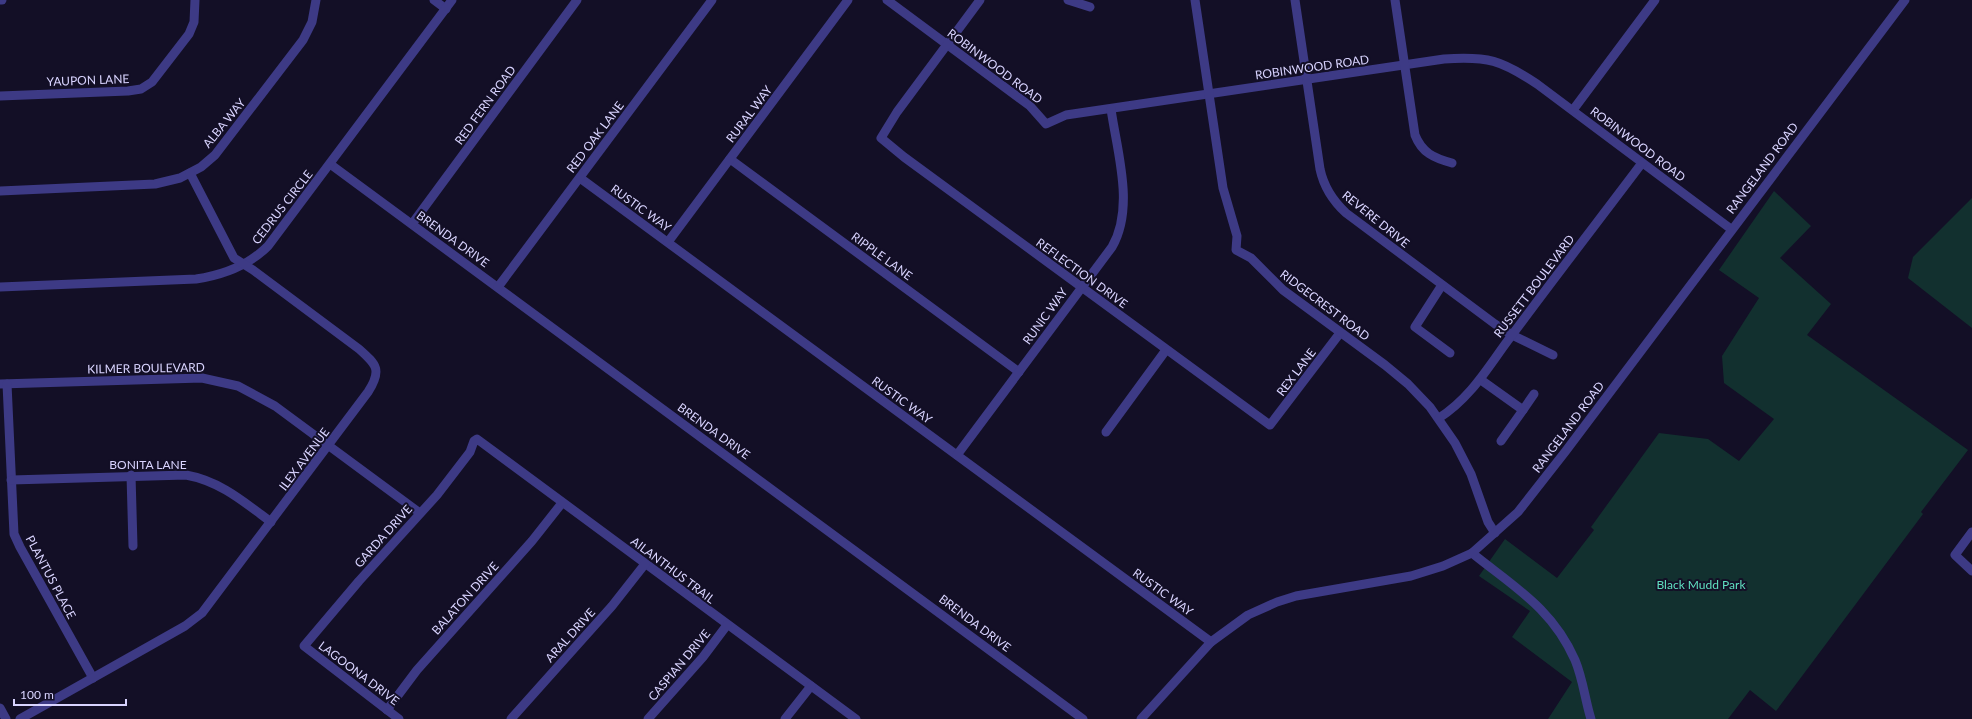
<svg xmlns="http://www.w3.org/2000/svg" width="1972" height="719" font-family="Lato,sans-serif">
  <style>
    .green { fill: #12302f }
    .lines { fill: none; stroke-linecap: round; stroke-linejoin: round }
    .minor { stroke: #3d3a85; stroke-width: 9 }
    .labels { text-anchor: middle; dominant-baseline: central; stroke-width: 4; stroke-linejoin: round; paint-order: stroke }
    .street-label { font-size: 12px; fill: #d9d4ff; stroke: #130f26 }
    .park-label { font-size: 12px; fill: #5fe0c0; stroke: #130f26 }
  </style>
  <rect width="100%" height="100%" fill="#130f26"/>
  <g class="green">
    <path d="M1774 191 1811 226 1780 258 1831 304 1807 335 1968 450 1921 512 1923 514 1776 711 1750 690 1728 719H1548L1572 682 1512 637 1530 611 1479 576 1505 539 1557 578 1594 530 1591 527 1659 433 1708 439 1739 461 1774 419 1724 383 1722 356 1759 298 1719 270Z"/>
    <path d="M1972 198V328L1908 278 1913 257Z"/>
  </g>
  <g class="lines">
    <g class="minor">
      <path d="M0 0H2"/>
      <path d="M434 0 446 9"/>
      <path d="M887 0 1030 106 1046 124 1066 115 1444 59C1488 56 1501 60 1537 84L1731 229"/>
      <path d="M980 0 897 112 881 138 904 157 1270 425 1340 333"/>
      <path d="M1068 0 1090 7"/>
      <path d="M1195 0 1223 188 1237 236 1236 250 1251 258 1283 290 1385 365 1408 384 1430 407 1455 443 1471 474 1488 522 1495 533"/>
      <path d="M1295 0 1320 169C1324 188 1333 201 1346 213L1495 324 1512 335 1553 355"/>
      <path d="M1395 0 1415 135C1422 153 1434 158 1452 163"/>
      <path d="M0 96 128 91 141 89 152 82 189 34 194 22 195 0"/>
      <path d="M1573 110 1655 0"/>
      <path d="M730 159 1019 372"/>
      <path d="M330 164 1083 719"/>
      <path d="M580 178 1211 642"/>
      <path d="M0 191 155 184 180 178 201 167 215 155 303 40 312 22 316 0"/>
      <path d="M412 224 577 0"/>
      <path d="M668 242 848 0"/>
      <path d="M1442 285 1415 327 1450 353"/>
      <path d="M0 287 196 279C223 275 248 266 268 246L452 0"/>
      <path d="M498 287 712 0"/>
      <path d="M1481 380 1523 410 1501 441"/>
      <path d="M0 384 202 378 238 386 275 406 420 513"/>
      <path d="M7 384 14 534 20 547 93 678"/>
      <path d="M1523 410 1534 394"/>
      <path d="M1439 418C1472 397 1489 365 1512 335 1555 277 1599 220 1642 163"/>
      <path d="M1106 432 1166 350"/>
      <path d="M957 455 1112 247C1135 207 1117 152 1111 109"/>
      <path d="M131 475 133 546"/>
      <path d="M11 480 186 475C220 481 244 502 271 522"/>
      <path d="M1972 532 1955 555 1972 571"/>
      <path d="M1472 553C1514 587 1552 608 1575 660 1583 679 1585 700 1591 719"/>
      <path d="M0 708 6 719"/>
      <path d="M387 710 417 670 532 541 562 503"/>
      <path d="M20 719 185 626 202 613 368 392C382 370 377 365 359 349L253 270 234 258 190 173"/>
      <path d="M399 719 304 646 359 581 437 495 470 452 474 441 477 439 856 719"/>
      <path d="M511 719 612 606 645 564"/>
      <path d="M648 719 703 657 727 625"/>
      <path d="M785 719 811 686"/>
      <path d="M1141 719 1211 642 1248 615 1277 602 1296 596 1411 576 1443 566 1472 553 1518 512 1565 452 1905 0"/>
    </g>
  </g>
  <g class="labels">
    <g class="street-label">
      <text transform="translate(995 66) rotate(37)">ROBINWOOD ROAD</text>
      <text transform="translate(1312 67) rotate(-8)">ROBINWOOD ROAD</text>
      <text transform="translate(88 80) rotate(-2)">YAUPON LANE</text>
      <text transform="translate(485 105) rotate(-54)">RED FERN ROAD</text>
      <text transform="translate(749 114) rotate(-53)">RURAL WAY</text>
      <text transform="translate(224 123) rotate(-51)">ALBA WAY</text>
      <text transform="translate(595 137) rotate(-53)">RED OAK LANE</text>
      <text transform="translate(1638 144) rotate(37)">ROBINWOOD ROAD</text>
      <text transform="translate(1762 168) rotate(-53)">RANGELAND ROAD</text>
      <text transform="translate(282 207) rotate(-52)">CEDRUS CIRCLE</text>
      <text transform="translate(641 208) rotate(36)">RUSTIC WAY</text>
      <text transform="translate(1376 219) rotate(39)">REVERE DRIVE</text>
      <text transform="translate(453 239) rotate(36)">BRENDA DRIVE</text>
      <text transform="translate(882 256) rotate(36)">RIPPLE LANE</text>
      <text transform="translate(1082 273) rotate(36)">REFLECTION DRIVE</text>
      <text transform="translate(1534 286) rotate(-53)">RUSSETT BOULEVARD</text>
      <text transform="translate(1325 305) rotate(37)">RIDGECREST ROAD</text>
      <text transform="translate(1045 316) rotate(-54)">RUNIC WAY</text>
      <text transform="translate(146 368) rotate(-1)">KILMER BOULEVARD</text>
      <text transform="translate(1296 372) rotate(-53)">REX LANE</text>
      <text transform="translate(902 400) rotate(36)">RUSTIC WAY</text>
      <text transform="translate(1568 427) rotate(-53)">RANGELAND ROAD</text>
      <text transform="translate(714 431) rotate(36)">BRENDA DRIVE</text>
      <text transform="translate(304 459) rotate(-53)">ILEX AVENUE</text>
      <text x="148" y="464">BONITA LANE</text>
      <text transform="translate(383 536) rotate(-48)">GARDA DRIVE</text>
      <text transform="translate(673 570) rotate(37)">AILANTHUS TRAIL</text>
      <text transform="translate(51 577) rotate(62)">PLANTUS PLACE</text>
      <text transform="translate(1163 592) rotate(36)">RUSTIC WAY</text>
      <text transform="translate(465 598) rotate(-48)">BALATON DRIVE</text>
      <text transform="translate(975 623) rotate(37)">BRENDA DRIVE</text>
      <text transform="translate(570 635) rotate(-48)">ARAL DRIVE</text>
      <text transform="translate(679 665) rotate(-50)">CASPIAN DRIVE</text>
      <text transform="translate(359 673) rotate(37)">LAGOONA DRIVE</text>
    </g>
    <g class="park-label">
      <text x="1701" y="584">Black Mudd Park</text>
    </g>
  </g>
  <path d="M14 699v6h112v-6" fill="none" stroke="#d9d4ff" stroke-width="2"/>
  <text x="20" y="699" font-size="12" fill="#d9d4ff" stroke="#130f26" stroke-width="3" paint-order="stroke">100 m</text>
</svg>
